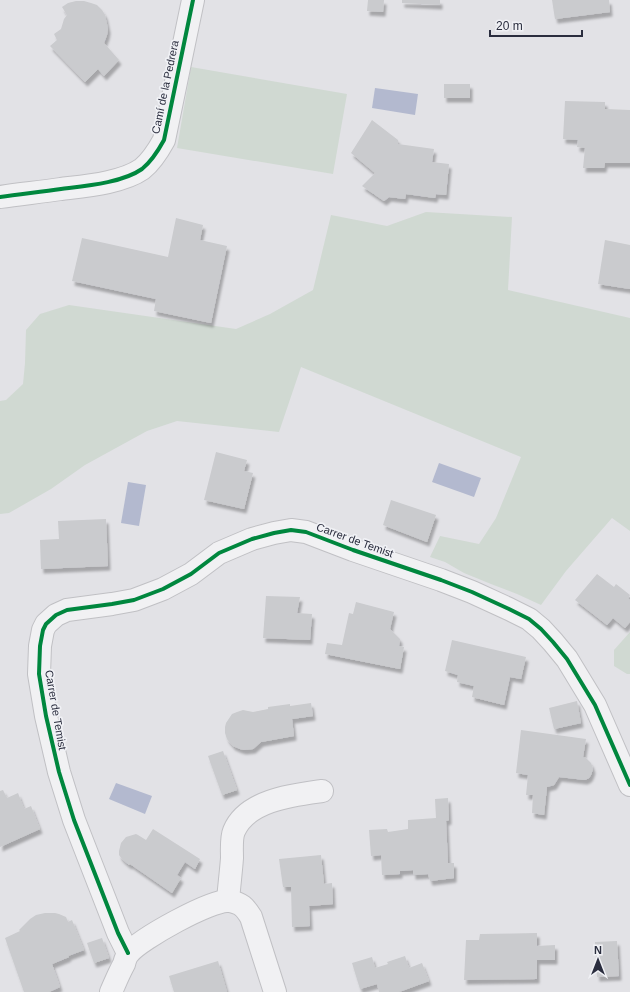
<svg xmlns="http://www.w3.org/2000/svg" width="630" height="992" font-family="Arial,sans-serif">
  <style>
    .green { fill: #d0d9d2 }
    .water { fill: #b3b9cf }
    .building { fill: #cacbce; filter: url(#shadow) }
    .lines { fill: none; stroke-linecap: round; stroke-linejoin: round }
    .minor-casing { stroke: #c0c0c4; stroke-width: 24 }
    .minor { stroke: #f1f1f3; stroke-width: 22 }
    .cycleway-casing { stroke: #f0f1f5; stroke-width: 6 }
    .cycleway { stroke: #00873e; stroke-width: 4 }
    .labels { text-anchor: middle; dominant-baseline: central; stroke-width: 3.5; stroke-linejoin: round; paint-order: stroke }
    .street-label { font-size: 11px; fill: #2a2d3e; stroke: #f0f1f5 }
  </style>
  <defs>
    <filter id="shadow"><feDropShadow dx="2.5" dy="4.5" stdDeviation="1" flood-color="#0004"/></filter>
  </defs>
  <rect width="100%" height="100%" fill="#e2e2e6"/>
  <g class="green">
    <path d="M191 67 347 94 333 174 177 148Z"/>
    <path d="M426 212 512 217 508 290 630 318V531L612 518 566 571 541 605 517 594 491 584 464 573 445 562 430 557 440 536 479 544 496 518 521 457 301 367 279 432 177 421 147 431 85 465 51 489 9 513 0 514V401L6 400 23 384 25 363 26 330 40 314 69 305 236 329 270 314 313 290 331 215 387 226Z"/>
    <path d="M630 632V674H627L614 666V650Z"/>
  </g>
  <g class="water">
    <path d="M375 88 418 94 415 115 372 108Z"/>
    <path d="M439 463 481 478 474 497 432 482Z"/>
    <path d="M128 482 146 485 139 526 121 523Z"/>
    <path d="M116 783 152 796 145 814 109 799Z"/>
  </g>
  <g class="building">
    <path d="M368 0H384L383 12 367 11Z"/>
    <path d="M402 0H440V5L402 3Z"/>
    <path d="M552 0H609L610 12 555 19Z"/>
    <path d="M76 1H84L91 3 97 5 102 10 105 15 108 29 107 35 104 43 119 60 104 76 98 69 85 82 50 46 57 40 54 34 61 29 64 19 67 15 62 7 68 3Z"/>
    <rect x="444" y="84" width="26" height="14"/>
    <path d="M565 101 605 102V109L630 110V163H605L604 168H583L585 148 577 147 578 140 563 139Z"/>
    <path d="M372 120 398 140V144L434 149 432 162 449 164 446 195 436 194 435 198 406 194 405 199 389 197 384 201 362 186 375 173 351 153Z"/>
    <path d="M176 218 203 225 200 240 227 246 211 323 154 311 156 299 72 281 82 238 168 257Z"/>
    <path d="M605 240 630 245V289L598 284Z"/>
    <path d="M216 452 247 460 244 471 253 473 244 509 204 500Z"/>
    <path d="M391 500 436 515 427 542 383 525Z"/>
    <path d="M106 519 108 566 41 569 40 540 59 539 58 521Z"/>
    <path d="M597 574 614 587 616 584 630 595 628 598 630 600V622L625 628 613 618 607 625 575 600Z"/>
    <path d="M266 596 300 597 297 613 312 614 310 640 263 638Z"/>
    <path d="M356 602 394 612 390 629 400 639 399 646 404 647 400 669 325 654 327 643 342 645 349 613 353 614Z"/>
    <path d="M452 640 526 657 521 679 510 677 504 705 472 697 474 686 457 682 458 675 445 671Z"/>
    <path d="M577 701 581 723 554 729 549 708Z"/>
    <path d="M311 703 313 716 292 719 294 736 261 742 253 749 244 750 240 749 233 746 227 739 225 733V727L226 723 232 714 237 712 243 710 253 712 268 709V707L290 704V706Z"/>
    <path d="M521 730 586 739 583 757 586 758 591 763 593 769 591 775 589 778 585 780 559 777 554 785 547 787 544 815 532 813 533 795H526L528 775 516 773Z"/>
    <path d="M223 751 237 790 222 795 208 756Z"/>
    <path d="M3 790 7 798 18 793 24 809 31 806 40 829 0 847V791Z"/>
    <path d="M448 798 449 820 446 821 448 863H454V878L430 881 428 874 413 875V870L400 871V874L382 875 381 855 371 856 369 830 387 829 388 832 408 829V820L436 818 435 799Z"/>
    <path d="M153 829 200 859 195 869 185 862 177 875 181 878 172 893 130 864 129 865 122 859 119 855V851L121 843 126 837 136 834 138 835 146 840Z"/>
    <path d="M321 855 324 884 332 883 333 904 309 906 310 926 292 927 291 887H283L279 859Z"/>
    <path d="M45 913H55L59 914 66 917 68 922 72 920 84 950 68 956 69 957 52 964 60 987 49 992H24L5 938 20 931 19 930 30 919 36 915Z"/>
    <path d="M537 933V946L555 945V960H537V979L464 980 466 940H479L480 934Z"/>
    <path d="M102 938 109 958 94 963 87 943Z"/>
    <path d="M617 941 619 976 597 977 595 942Z"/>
    <path d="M405 956 409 968 422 963 429 981 399 992H379L377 984 360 989 352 963 372 957 375 968 388 964 387 962Z"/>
    <path d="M218 961 227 992H174L169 976Z"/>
  </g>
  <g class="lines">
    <defs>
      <g id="minor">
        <path d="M0 197C20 194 41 192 61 189 85 186 122 183 142 169 152 161 158 151 164 140L193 0"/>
        <path d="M228 901C229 887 231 872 232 858 232 850 231 838 234 831 247 800 293 795 322 791"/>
        <path d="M128 953 118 933 74 820 59 772 46 716 39 674 40 646 43 630 46 624 56 615 67 610 112 604 134 600 163 589 191 574 219 553 252 539 274 533 291 530 306 532 353 550 441 580 472 592 509 609 529 619 541 629 553 642 567 659 595 705 630 785"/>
        <path d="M111 992C115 983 119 973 124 964 125 960 126 956 129 953 140 939 212 899 229 901 241 903 245 907 251 917L275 992"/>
      </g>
    </defs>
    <use href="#minor" class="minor-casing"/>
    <use href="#minor" class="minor"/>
    <defs>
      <g id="cycleway">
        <path d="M0 197C20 194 41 192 61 189 85 186 122 183 142 169 152 161 158 151 164 140L193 0"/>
        <path d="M128 953 118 933 74 820 59 772 46 716 39 674 40 646 43 630 46 624 56 615 67 610 112 604 134 600 163 589 191 574 219 553 252 539 274 533 291 530 306 532 353 550 441 580 472 592 509 609 529 619 541 629 553 642 567 659 595 705 630 785"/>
      </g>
    </defs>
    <use href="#cycleway" class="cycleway-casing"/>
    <use href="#cycleway" class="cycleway"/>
  </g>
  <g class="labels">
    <g class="street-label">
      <text transform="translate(165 87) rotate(-78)">Camí de la Pedrera</text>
      <text transform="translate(355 540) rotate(20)">Carrer de Temist</text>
      <text transform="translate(56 710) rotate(80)">Carrer de Temist</text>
    </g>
  </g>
  <g transform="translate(598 960)" stroke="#f0f1f5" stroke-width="3" paint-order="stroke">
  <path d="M0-3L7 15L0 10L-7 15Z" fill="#2a2d3e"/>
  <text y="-6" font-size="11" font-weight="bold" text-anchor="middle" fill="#2a2d3e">N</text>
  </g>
  <path d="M490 30v6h92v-6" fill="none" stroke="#2a2d3e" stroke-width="2"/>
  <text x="496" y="30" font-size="12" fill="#2a2d3e" stroke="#f0f1f5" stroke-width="3" paint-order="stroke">20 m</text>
</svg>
